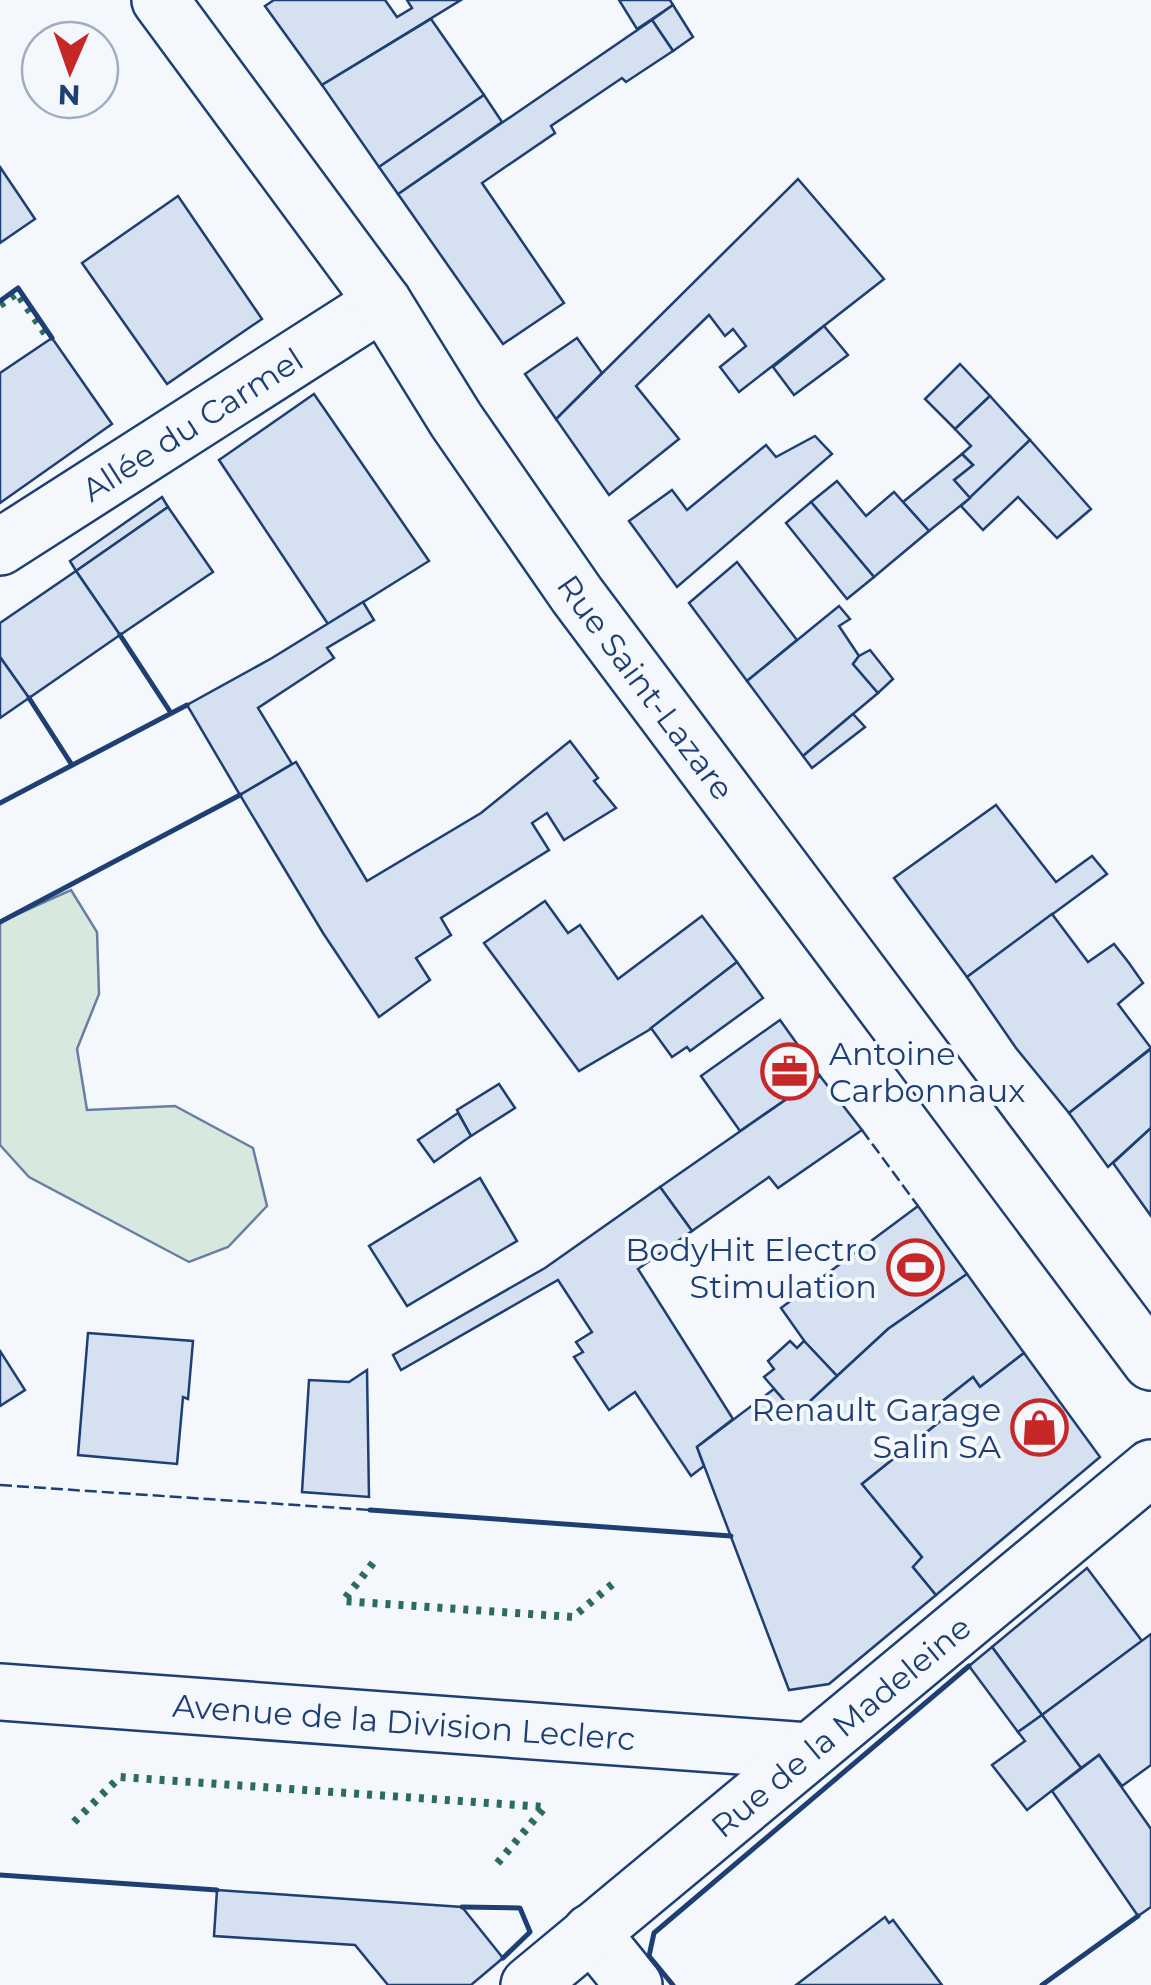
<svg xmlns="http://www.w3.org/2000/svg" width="1151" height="1985" font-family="Montserrat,sans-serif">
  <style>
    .green { fill: #d7e8df; stroke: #687fa3; stroke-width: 2.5 }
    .building { fill: #d5e0f0; stroke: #1d3f73; stroke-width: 2.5 }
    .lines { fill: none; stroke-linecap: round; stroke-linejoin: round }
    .minor-casing { stroke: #1d3f73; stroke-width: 60 }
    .major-casing { stroke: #1d3f73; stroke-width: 60 }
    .minor { stroke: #f4f7fb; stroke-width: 55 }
    .major { stroke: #f4f7fb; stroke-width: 55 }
    .hedge { stroke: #2c6c60; stroke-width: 8; stroke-dasharray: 5 8; stroke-linecap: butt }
    .fence { stroke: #1d3f73; stroke-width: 2.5; stroke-dasharray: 12 5; stroke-linecap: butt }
    .wall { stroke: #1d3f73; stroke-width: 5 }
    .labels { text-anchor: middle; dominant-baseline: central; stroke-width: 8; stroke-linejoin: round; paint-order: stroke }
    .street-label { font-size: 32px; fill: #1d3f73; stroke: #f4f7fb }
    .poi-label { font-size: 32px; fill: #1d3f73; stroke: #f4f7fb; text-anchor: end }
  </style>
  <rect width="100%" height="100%" fill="#f4f7fb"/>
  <path class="green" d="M71 890 97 932 99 994 77 1049 87 1110 175 1106 253 1148 267 1206 228 1247 189 1262 29 1177 0 1145V922Z"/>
  <g class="building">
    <path d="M274 0H385L397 17 412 8 407 0H461L322 85 265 6Z"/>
    <path d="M619 0H670L673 5 637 29Z"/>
    <path d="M673 5 693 37 673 51 652 20Z"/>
    <path d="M431 19 484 95 379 167 322 85Z"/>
    <path d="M652 20 673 51 626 82 622 78 551 126 555 133 482 183 564 303 503 344 398 194Z"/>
    <path d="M484 95 502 122 398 194 379 167Z"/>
    <path d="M0 167 35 219 0 243Z"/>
    <path d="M798 179 884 279 739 392 720 367 746 346 733 329 725 336 709 315 636 386 679 439 609 495 556 419Z"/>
    <path d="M178 196 262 319 167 384 82 263Z"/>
    <path d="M824 326 848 355 794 395 773 367Z"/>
    <path d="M52 338 112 424 0 503V373Z"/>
    <path d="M577 338 602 373 556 419 525 374Z"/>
    <path d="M960 364 990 396 955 429 925 399Z"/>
    <path d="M314 394 429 561 328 624 219 460Z"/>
    <path d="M990 396 1030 440 970 498 954 480 973 465 962 454 971 446 955 429Z"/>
    <path d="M815 436 832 454 677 587 629 521 672 490 687 510 766 445 776 457Z"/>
    <path d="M1030 440 1091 509 1057 538 1018 497 983 530 961 506Z"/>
    <path d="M962 454 973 465 954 480 970 498 929 531 903 502Z"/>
    <path d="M837 481 866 516 894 492 929 531 874 577 811 502Z"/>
    <path d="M162 497 168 507 76 571 70 561Z"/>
    <path d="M811 502 874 577 847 599 786 523Z"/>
    <path d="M168 507 213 572 120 635 76 571Z"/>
    <path d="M737 562 797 640 747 681 689 603Z"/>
    <path d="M76 571 120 635 29 698 0 657V623Z"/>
    <path d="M363 602 374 620 327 648 334 658 258 708 292 764 240 795 187 705 272 658Z"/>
    <path d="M839 606 850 619 839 626 859 656 853 664 878 693 803 756 747 681Z"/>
    <path d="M870 650 893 679 878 693 853 664 859 656Z"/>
    <path d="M0 657 29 698 0 718Z"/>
    <path d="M853 714 865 727 812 768 803 756Z"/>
    <path d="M570 741 598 778 594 781 616 808 564 840 547 813 532 823 549 850 441 918 451 935 416 958 430 980 379 1017 323 933 240 795 296 762 367 881 481 813Z"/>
    <path d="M996 805 1056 882 1092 856 1107 874 967 977 894 878Z"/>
    <path d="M545 901 568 933 580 925 618 979 702 916 737 962 649 1030 579 1071 484 943Z"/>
    <path d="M1052 914 1088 962 1114 944 1129 963 1143 983 1118 1004 1151 1048 1069 1113 1016 1048 967 977Z"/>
    <path d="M737 962 763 998 690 1051 687 1047 672 1057 651 1028Z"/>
    <path d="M780 1020 820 1076 740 1131 701 1076Z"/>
    <path d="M1151 1049V1128L1108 1167 1069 1113Z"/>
    <path d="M820 1076 862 1130 778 1188 769 1177 692 1231 660 1187Z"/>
    <path d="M499 1084 515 1108 471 1136 457 1110Z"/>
    <path d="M458 1113 471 1136 434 1162 418 1140Z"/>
    <path d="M1151 1128V1216L1113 1163Z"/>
    <path d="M480 1178 517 1241 407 1306 369 1246Z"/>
    <path d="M660 1187 692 1231 638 1269 733 1419 697 1447 704 1466 691 1476 635 1392 609 1410 574 1357 583 1352 576 1342 592 1332 558 1280 401 1370 393 1355 545 1268Z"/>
    <path d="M918 1206 967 1274 888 1329 837 1376 805 1342 781 1308Z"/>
    <path d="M967 1274 1024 1353 980 1387 973 1377 944 1400 953 1411 862 1484 922 1557 913 1567 936 1595 829 1684 789 1690 697 1447 774 1389 796 1414 888 1329Z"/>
    <path d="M88 1333 193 1341 188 1399 183 1397 177 1464 78 1455Z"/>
    <path d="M790 1341 797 1348 804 1341 837 1376 796 1414 764 1377 774 1369 768 1361Z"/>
    <path d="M0 1351 25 1390 0 1406Z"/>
    <path d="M1024 1353 1100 1457 936 1595 913 1567 922 1557 862 1484 953 1411 944 1400 973 1377 980 1387Z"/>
    <path d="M367 1370 369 1497 302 1492 309 1380 349 1382Z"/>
    <path d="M1087 1568 1142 1641 1042 1715 992 1647Z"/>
    <path d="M1151 1634V1765L1122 1786 1099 1755 1081 1768 1042 1715Z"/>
    <path d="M992 1647 1042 1715 1018 1732 969 1666Z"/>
    <path d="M1042 1715 1081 1768 1027 1810 992 1765 1025 1741 1018 1732Z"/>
    <path d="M1099 1755 1151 1829V1907L1138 1916 1052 1791Z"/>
    <path d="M217 1890 462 1907 503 1958 471 1985H388L355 1945 214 1936Z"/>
    <path d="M885 1917 889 1923 893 1920 942 1985H796Z"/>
  </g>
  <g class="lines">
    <defs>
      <g id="minor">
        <path id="s1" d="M0 547 383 302"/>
        <path id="s2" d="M0 1692 808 1751"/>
        <path d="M591 1932 634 1985"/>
        <path id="s3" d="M529 1985 1151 1468"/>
      </g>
      <g id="major">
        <path id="s4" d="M160 0 383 302 456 420 577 595 1151 1362"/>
      </g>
    </defs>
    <use href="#minor" class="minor-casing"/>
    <use href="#major" class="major-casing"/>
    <use href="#minor" class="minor"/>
    <use href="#major" class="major"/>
    <g class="hedge">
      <path d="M0 305 17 293 47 336"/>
      <path d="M373 1563 343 1601 573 1617 615 1582"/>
      <path d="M74 1822 120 1777 545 1807 495 1866"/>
    </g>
    <g class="fence">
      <path d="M862 1130 918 1206"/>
      <path d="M0 1485 370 1510"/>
    </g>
    <g class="wall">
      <path d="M0 301 18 288 52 338"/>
      <path d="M120 635 171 713"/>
      <path d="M29 698 72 765"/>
      <path d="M0 803 187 705"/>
      <path d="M0 922 240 795"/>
      <path d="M370 1510 731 1536"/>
      <path d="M0 1875 217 1890"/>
      <path d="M462 1907 520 1908 530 1932 503 1958"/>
      <path d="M673 1985 649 1956 654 1933 969 1666"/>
      <path d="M1042 1985 1138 1916"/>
    </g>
  </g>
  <defs>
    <symbol id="office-ring" viewBox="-11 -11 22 22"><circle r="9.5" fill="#f4f7fb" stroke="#c62828" stroke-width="1.5"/><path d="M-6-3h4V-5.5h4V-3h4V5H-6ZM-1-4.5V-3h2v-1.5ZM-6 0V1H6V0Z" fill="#c62828"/></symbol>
    <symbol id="stadium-ring" viewBox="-11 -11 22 22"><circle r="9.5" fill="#f4f7fb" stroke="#c62828" stroke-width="1.5"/><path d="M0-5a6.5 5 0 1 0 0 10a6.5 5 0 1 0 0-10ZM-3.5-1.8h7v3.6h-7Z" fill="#c62828"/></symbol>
    <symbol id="shop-ring" viewBox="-11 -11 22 22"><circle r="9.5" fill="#f4f7fb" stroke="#c62828" stroke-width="1.5"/><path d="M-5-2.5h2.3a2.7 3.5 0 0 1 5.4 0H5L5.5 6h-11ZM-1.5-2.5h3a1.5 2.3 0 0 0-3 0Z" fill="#c62828"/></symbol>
  </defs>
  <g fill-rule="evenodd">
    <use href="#office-ring" x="758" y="1040" width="63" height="63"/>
    <use href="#stadium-ring" x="884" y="1236" width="63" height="63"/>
    <use href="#shop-ring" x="1008" y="1396" width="63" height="63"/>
  </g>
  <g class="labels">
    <g class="street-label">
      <text stroke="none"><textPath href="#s1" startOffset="228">Allée du Carmel</textPath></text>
      <text stroke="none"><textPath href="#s4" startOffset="842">Rue Saint-Lazare</textPath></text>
      <text stroke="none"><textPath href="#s2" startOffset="405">Avenue de la Division Leclerc</textPath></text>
      <text stroke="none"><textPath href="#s3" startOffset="405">Rue de la Madeleine</textPath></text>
    </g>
    <g class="poi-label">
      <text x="829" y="1053" text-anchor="start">Antoine<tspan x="829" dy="37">Carbonnaux</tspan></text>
      <text x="877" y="1249">BodyHit Electro<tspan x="877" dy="37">Stimulation</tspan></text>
      <text x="1001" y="1409">Renault Garage<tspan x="1001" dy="37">Salin SA</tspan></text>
    </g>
  </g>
  <g transform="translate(70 70) rotate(182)"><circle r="48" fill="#f4f7fb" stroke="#9eadc5" stroke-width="2.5"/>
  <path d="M0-8L18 38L0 25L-18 38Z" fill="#c62828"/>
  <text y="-15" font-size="28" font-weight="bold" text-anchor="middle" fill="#1d3f73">N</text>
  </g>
</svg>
